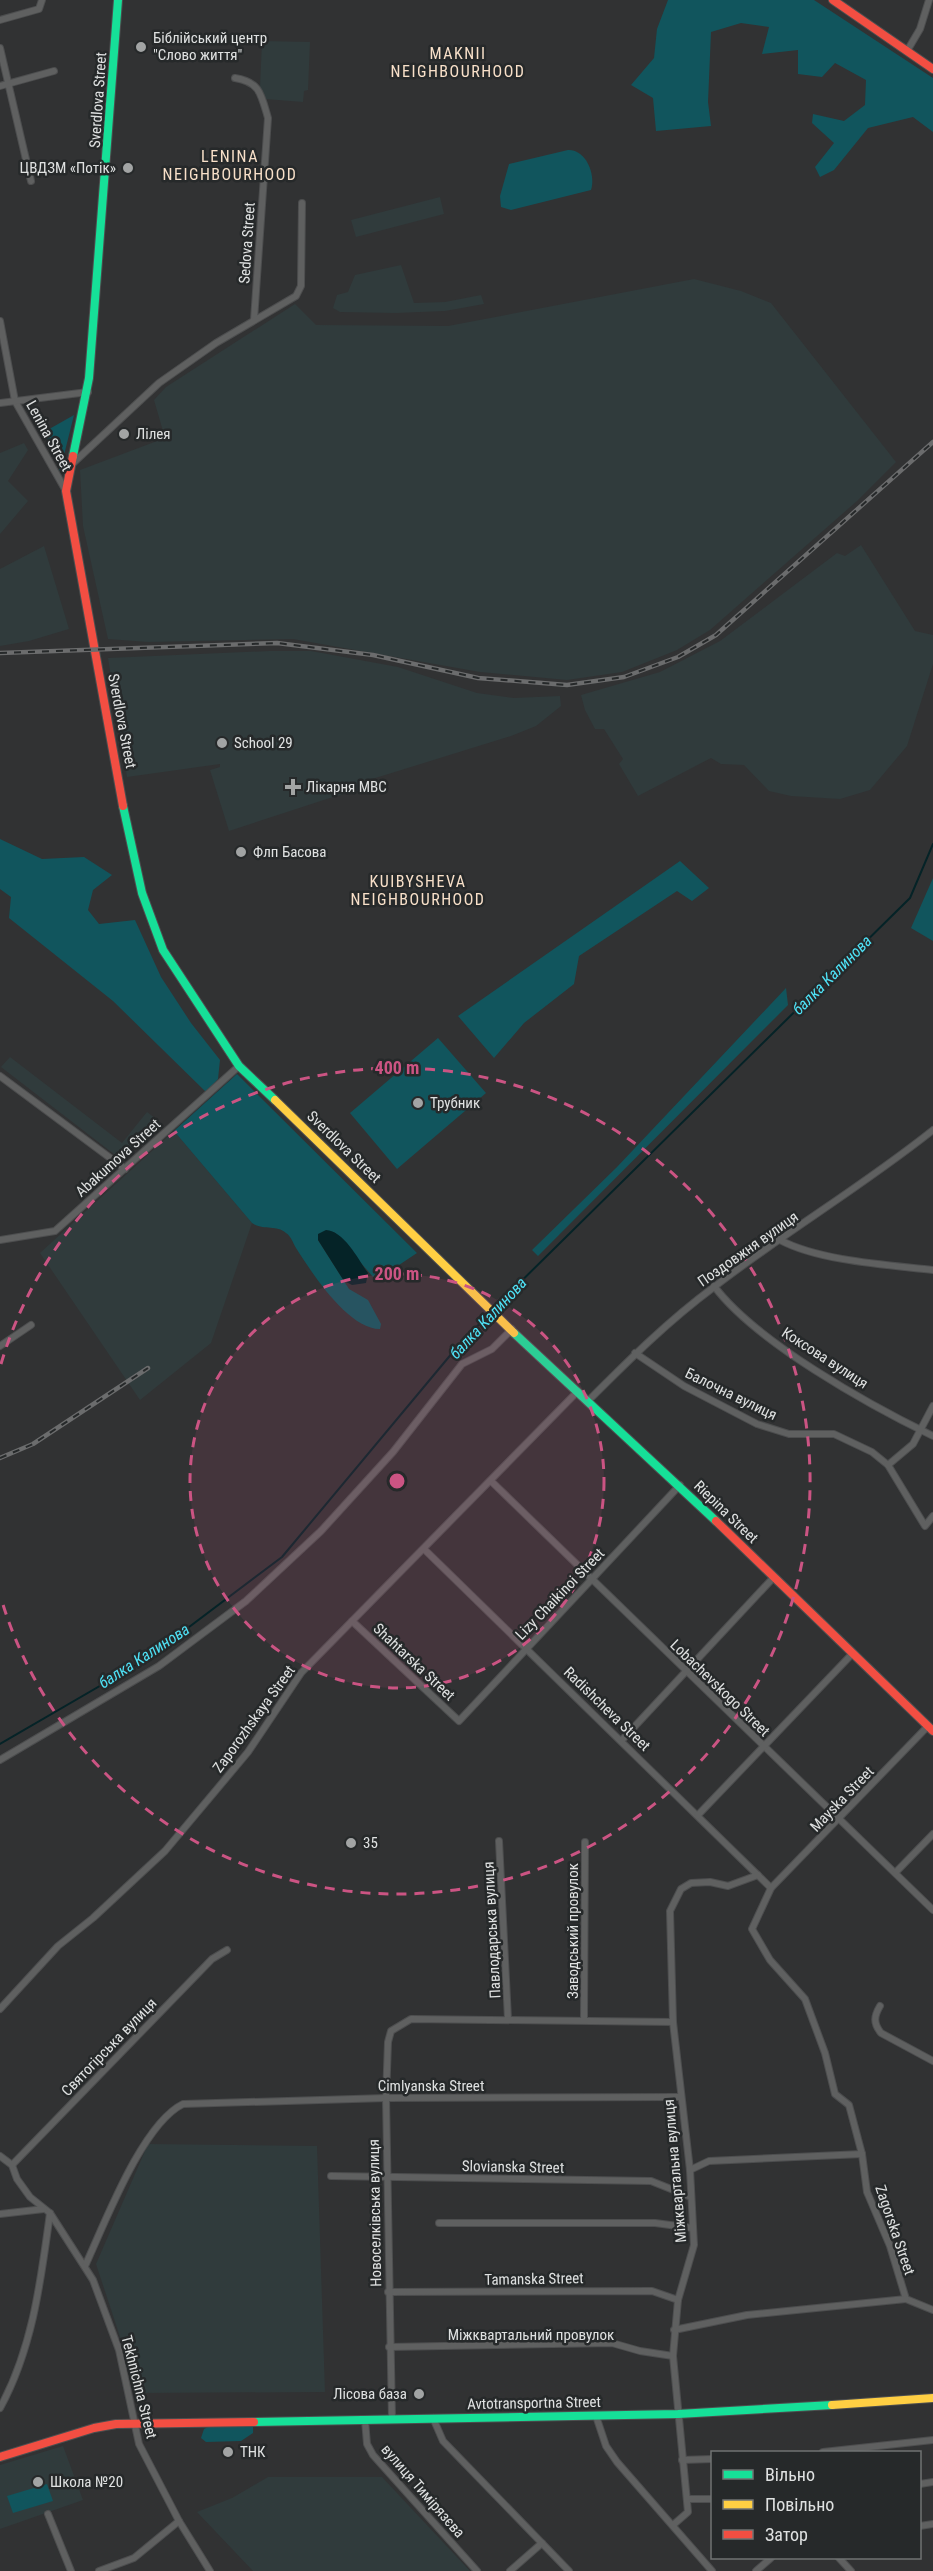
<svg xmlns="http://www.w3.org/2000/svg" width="933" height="2571" font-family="'Roboto Condensed',sans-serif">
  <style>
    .built { fill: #303b3c }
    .green { fill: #11555d }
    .water { fill: #052327 }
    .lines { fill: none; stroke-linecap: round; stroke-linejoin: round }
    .stream { stroke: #052327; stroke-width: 2 }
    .street-casing { stroke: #4d4e4f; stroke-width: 8 }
    .fast-casing { stroke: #4d4e4f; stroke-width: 10 }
    .slow-casing { stroke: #4d4e4f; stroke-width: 10 }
    .jam-casing { stroke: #4d4e4f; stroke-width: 10 }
    .street { stroke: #5f6060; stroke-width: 6 }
    .fast { stroke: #16e098; stroke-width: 8 }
    .slow { stroke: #ffcf43; stroke-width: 8 }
    .jam { stroke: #f24e42; stroke-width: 8 }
    .rail-casing { stroke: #6b6c6d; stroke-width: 4.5 }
    .rail { stroke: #26292a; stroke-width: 2; stroke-dasharray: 7; stroke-linecap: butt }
    .ring { fill: none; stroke: #cb5483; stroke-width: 3; stroke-dasharray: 10 8 }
    .poi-dot { fill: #a2a4a4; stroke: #26292a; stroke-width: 2 }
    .labels { text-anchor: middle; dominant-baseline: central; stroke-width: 5; stroke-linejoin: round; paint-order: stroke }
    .poi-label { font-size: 15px; fill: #dfe1e1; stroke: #26292a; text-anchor: start }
    .street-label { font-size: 15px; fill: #dfe1e1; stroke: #26292a }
    .neighbourhood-label { font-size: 16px; letter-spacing: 1.5px; fill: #f8e0c9; stroke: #26292a }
    .water-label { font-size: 16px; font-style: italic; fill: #4fe2f6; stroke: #26292a }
    .centre { fill: #cb5483; stroke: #26292a; stroke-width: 3 }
    .ring-label { font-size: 18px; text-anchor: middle; font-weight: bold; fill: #cb5483; stroke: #26292a; stroke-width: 5; stroke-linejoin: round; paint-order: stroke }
  </style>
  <rect width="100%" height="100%" fill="#313233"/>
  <g class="built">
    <path d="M262 41 310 42 308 90 304 91 303 102 265 99 260 88Z"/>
    <path d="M440 197 444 214 356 237 351 220Z"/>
    <path d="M401 265 414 303 445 302 481 295 484 304 445 311 396 313 340 312 333 308 337 295 348 292 355 275Z"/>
    <path d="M694 279 741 291 771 303 896 462 857 501 710 630 677 650 622 672 567 680 480 672 293 639 148 642 108 639 83 526 80 470 165 438 154 400 166 387 295 304 316 325 448 326Z"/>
    <path d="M24 443 28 450 8 481 28 501 0 534V453Z"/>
    <path d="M861 545 915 631 933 635V664L907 746 870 790 840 799 791 796 769 791 744 765 721 764 711 758 638 796 619 764 623 759 604 729H595L585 710 581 695 660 672 720 641 837 553 845 556Z"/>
    <path d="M44 546 69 629 29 641 0 646V569Z"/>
    <path d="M270 651H311L398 667 477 693 514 698 560 696 561 706 536 726 511 736 369 780 371 788 336 796 229 831 210 770 220 767V764L127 777 108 658Z"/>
    <path d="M10 1057 122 1143 147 1112 156 1119 123 1161 1 1067Z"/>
    <path d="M174 1131 252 1223 211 1343 140 1400 40 1253Z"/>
    <path d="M148 2144 317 2146 325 2392 136 2393 129 2364 96 2264Z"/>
    <path d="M63 2446 83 2500 0 2529V2465Z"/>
    <path d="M268 2477H382L470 2571H253L197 2512 232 2498Z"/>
  </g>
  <g class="green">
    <path d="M668 0H814L933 78V132L913 117 868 128 834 170 820 177 815 167 834 143 812 123 813 114 844 121 865 105 866 80 835 63 822 77 798 74V50L762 54 769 27 741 23 711 32 708 102 711 126 656 131 653 98 631 85 654 58 657 29Z"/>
    <path d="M568 150C586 149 596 175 591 190L511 210 501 207 500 196 509 164Z"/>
    <path d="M74 415 60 471 44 432Z"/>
    <path d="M0 839 42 859 84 857 112 875 93 890 88 910 99 924 135 920 161 977 191 1023 220 1060 218 1079 206 1092 113 1001 9 918 11 897 0 889Z"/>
    <path d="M680 861 709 888 692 901 677 891 579 956 574 984 524 1023 494 1058 458 1016Z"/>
    <path d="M933 878V941L911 928Z"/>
    <path d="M786 988 788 1005 538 1256 532 1250 617 1167Z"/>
    <path d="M438 1038 486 1093 397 1169 350 1113Z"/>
    <path d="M237 1074 417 1253 384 1275 374 1278 334 1232 318 1240 349 1289 368 1300 381 1324 380 1329C348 1329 312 1273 296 1248 293 1243 291 1236 286 1233 276 1224 264 1231 252 1223L174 1131Z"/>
    <path d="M250 2426 253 2427V2433L241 2441 206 2442 201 2438 204 2429 208 2427Z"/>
    <path d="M47 2484 53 2501 13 2513 7 2496Z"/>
  </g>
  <path class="water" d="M326 1230C344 1231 358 1259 368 1273L366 1283 352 1285 344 1281 318 1240V1234Z"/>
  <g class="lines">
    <g class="stream">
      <path d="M492 1310 910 898 933 844"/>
      <path d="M0 1744 148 1658 282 1557 458 1346 489 1314"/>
    </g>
    <defs>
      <g id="street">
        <path d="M0 20 39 9 42 0"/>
        <path d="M0 48 31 181"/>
        <path d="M907 51 920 29 929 0"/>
        <path d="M235 78C260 82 261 94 268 118L254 320"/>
        <path d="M0 86 54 71"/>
        <path d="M0 321 15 401 66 491"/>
        <path d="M0 403 88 392"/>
        <path d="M71 465 159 383 216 343 296 296 301 286 302 203"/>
        <path d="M0 1076 125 1169"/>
        <path d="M0 1240 55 1231 239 1066"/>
        <path d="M780 1240C819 1261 889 1265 933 1270"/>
        <path d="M714 1286C756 1342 869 1405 933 1436"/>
        <path d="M0 1346 31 1325"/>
        <path d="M635 1353 684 1386 757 1424 789 1434H834L872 1452 888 1465 925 1526 933 1516"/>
        <path d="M589 1400C629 1360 668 1321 714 1287 785 1232 863 1186 933 1130"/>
        <path d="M888 1465 913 1444 933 1406"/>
        <path d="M491 1481 933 1910"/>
        <path d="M424 1549 771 1888"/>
        <path d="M352 1621 459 1721 680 1485"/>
        <path d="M928 1726 771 1888 752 1929 770 1960 805 1999 825 2053 835 2094 849 2105 862 2154 867 2192 890 2246 906 2299 933 2310"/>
        <path d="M622 1740 774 1577"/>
        <path d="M0 1760 159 1666 246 1601 321 1531 393 1452 462 1364 492 1349 512 1329"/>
        <path d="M698 1815 853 1653"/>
        <path d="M499 1841 508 2019"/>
        <path d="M896 1872 933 1834"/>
        <path d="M880 2006C874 2016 873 2023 881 2033L933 2061"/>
        <path d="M0 2009 58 1946 93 1918 165 1851 248 1752 301 1673 578 1391"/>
        <path d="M584 2019 585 1842"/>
        <path d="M0 2156 12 2165 17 2179 30 2197 50 2213 93 2280 119 2350 139 2444 179 2521 210 2571"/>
        <path d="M12 2165 212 1959 227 1950"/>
        <path d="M690 2170 709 2161 862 2154"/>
        <path d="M331 2176 651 2181 691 2197"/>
        <path d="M0 2214 44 2209"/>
        <path d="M439 2223H655L693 2228"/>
        <path d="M85 2266C105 2223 142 2124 183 2104L386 2098 679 2097"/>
        <path d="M388 2292 652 2291 678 2300"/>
        <path d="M674 2330 747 2315 906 2299"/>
        <path d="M389 2347 612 2343 640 2351 673 2356"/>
        <path d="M0 2408C33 2348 41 2279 50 2213"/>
        <path d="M596 2416 606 2446 617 2462 712 2571"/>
        <path d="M433 2418 443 2441 569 2571"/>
        <path d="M392 2419 386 2098 388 2042 391 2031 411 2019 673 2022"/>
        <path d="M365 2420 367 2444 373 2455 477 2571"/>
        <path d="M823 2452 933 2440"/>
        <path d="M682 2460 712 2459"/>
        <path d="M920 2484 933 2482"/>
        <path d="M687 2499H712"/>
        <path d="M48 2514 71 2571"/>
        <path d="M673 2525 688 2512 673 2356 678 2300 694 2245 690 2170 673 2022 670 1911 681 1889 691 1883 710 1882 728 1886 758 1875"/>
        <path d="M920 2526 933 2524"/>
        <path d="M839 2558 851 2571"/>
        <path d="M99 2571 134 2558 179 2521"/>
        <path d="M510 2571 542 2543"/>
        <path d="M756 2571 771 2558"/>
      </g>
      <g id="fast">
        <path d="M73 456 89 378 118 0"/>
        <path d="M123 806 142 893 163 950 239 1066 275 1100"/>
        <path d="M514 1333 716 1521"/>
        <path d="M254 2422 678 2414 832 2405"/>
      </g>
      <g id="slow">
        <path d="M275 1100 514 1333"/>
        <path d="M832 2405 933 2398"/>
      </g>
      <g id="jam">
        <path d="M833 0 933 69"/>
        <path d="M73 456 66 491 123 806"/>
        <path d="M716 1521 933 1731"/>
        <path d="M0 2457 94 2428 116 2424 254 2422"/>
      </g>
    </defs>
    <use href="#street" class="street-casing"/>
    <use href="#fast" class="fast-casing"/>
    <use href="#slow" class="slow-casing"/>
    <use href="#jam" class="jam-casing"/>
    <use href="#street" class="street"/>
    <use href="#fast" class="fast"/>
    <use href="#slow" class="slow"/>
    <use href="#jam" class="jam"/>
    <defs>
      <g id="rail">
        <path d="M0 653 277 643 373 655 478 678 567 685 624 677 678 657 716 635 933 442"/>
        <path d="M0 1458 33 1444 148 1368"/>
      </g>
    </defs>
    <use href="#rail" class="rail-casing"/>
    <use href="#rail" class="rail"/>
  </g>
  <circle cx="397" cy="1481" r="207" fill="#cb5483" fill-opacity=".12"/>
  <g class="ring">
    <circle cx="397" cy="1481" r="207"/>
    <path d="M1 1364A413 413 0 1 1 1 1598"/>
  </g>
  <g class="poi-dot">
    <circle cx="141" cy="47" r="6"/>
    <circle cx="128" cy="168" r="6"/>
    <circle cx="124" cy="434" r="6"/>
    <circle cx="222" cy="743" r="6"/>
    <path d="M290 778h6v6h6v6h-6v6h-6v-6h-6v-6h6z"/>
    <circle cx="241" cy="852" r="6"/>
    <circle cx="418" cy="1103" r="6"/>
    <circle cx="351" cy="1843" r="6"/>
    <circle cx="419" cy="2394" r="6"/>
    <circle cx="228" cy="2452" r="6"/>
    <circle cx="38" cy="2482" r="6"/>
  </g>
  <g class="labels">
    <g class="poi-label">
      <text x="153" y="38">Біблійський центр<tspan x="153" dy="17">"Слово життя"</tspan></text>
      <text x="116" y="168" text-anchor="end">ЦВДЗМ «Потік»</text>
      <text x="136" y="434">Лілея</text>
      <text x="234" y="743">School 29</text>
      <text x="306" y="787">Лікарня МВС</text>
      <text x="253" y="852">Флп Басова</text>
      <text x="430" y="1103">Трубник</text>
      <text x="363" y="1843">35</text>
      <text x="407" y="2394" text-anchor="end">Лісова база</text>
      <text x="240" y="2452">ТНК</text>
      <text x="50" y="2482">Школа №20</text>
    </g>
    <g class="street-label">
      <text transform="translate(98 100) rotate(-86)">Sverdlova Street</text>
      <text transform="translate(247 243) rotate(-86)">Sedova Street</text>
      <text transform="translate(49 436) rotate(61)">Lenina Street</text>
      <text transform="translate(122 721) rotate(79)">Sverdlova Street</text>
      <text transform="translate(344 1147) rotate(44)">Sverdlova Street</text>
      <text transform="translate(118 1158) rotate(-42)">Abakumova Street</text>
      <text transform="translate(748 1249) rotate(-35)">Поздовжня вулиця</text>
      <text transform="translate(825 1358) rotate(33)">Коксова вулиця</text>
      <text transform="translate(731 1394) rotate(26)">Балочна вулиця</text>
      <text transform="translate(726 1512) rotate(44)">Riepina Street</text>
      <text transform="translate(560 1594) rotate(-46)">Lizy Chaikinoi Street</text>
      <text transform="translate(414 1662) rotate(43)">Shahtarska Street</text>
      <text transform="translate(720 1688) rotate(44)">Lobachevskogo Street</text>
      <text transform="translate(607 1709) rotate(44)">Radishcheva Street</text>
      <text transform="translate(254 1719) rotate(-54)">Zaporozhskaya Street</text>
      <text transform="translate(842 1799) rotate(-46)">Mayska Street</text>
      <text transform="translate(492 1930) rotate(-93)">Павлодарська вулиця</text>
      <text transform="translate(573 1931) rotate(-90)">Заводський провулок</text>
      <text transform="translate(109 2047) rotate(-46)">Святогірська вулиця</text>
      <text x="431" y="2086">Cimlyanska Street</text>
      <text transform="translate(513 2167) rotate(1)">Slovianska Street</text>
      <text transform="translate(675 2171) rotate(-95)">Міжквартальна вулиця</text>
      <text transform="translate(375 2213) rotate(-91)">Новоселківська вулиця</text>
      <text transform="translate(895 2230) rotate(71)">Zagorska Street</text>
      <text transform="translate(534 2279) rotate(-1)">Tamanska Street</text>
      <text x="531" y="2335">Міжквартальний провулок</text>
      <text transform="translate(139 2387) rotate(76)">Tekhnichna Street</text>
      <text transform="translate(534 2403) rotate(-1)">Avtotransportna Street</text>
      <text transform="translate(423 2491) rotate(49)">вулиця Тимірязєва</text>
    </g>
    <g class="neighbourhood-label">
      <text x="458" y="53">MAKNII<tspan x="458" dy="18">NEIGHBOURHOOD</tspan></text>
      <text x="230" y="156">LENINA<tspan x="230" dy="18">NEIGHBOURHOOD</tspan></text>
      <text x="418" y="881">KUIBYSHEVA<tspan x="418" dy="18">NEIGHBOURHOOD</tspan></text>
    </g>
    <g class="water-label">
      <text transform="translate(832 975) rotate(-45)">балка Калинова</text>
      <text transform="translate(488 1318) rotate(-47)">балка Калинова</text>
      <text transform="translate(144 1656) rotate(-33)">балка Калинова</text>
    </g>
  </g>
  <circle cx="397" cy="1481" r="9" class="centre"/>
  <g class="ring-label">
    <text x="397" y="1074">400 m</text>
    <text x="397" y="1280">200 m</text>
  </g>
  <rect x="711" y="2451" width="210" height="108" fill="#26292a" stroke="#707373" stroke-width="1.5"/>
  <rect x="723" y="2470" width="30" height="9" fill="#16e098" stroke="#707373" stroke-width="1.5"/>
  <text x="765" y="2481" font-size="18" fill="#dfe1e1">Вільно</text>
  <rect x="723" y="2500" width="30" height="9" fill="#ffcf43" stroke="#707373" stroke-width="1.5"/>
  <text x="765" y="2511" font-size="18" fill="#dfe1e1">Повільно</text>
  <rect x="723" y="2530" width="30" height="9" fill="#f24e42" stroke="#707373" stroke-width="1.5"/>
  <text x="765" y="2541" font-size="18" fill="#dfe1e1">Затор</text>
</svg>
